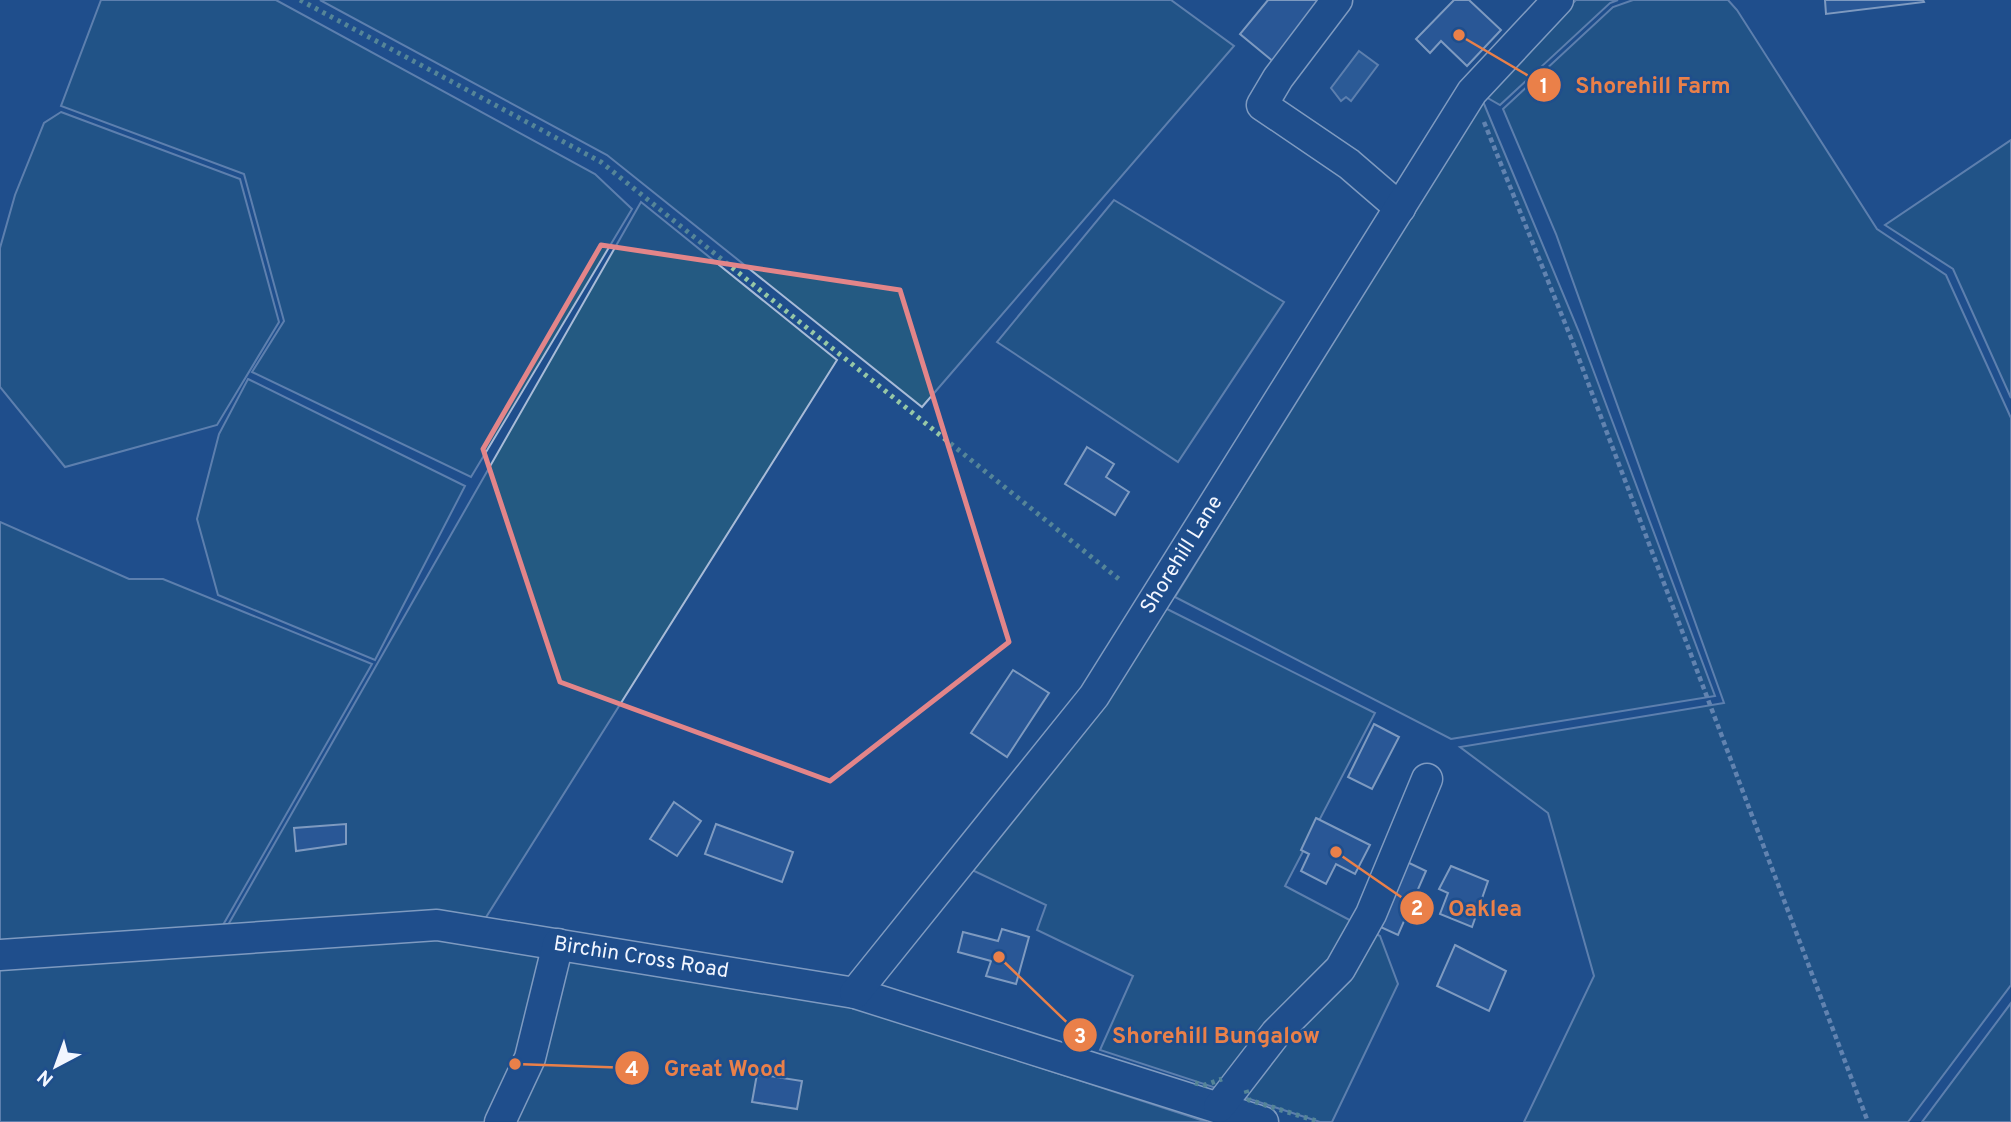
<svg xmlns="http://www.w3.org/2000/svg" width="2011" height="1122" font-family="Overpass,sans-serif">
  <style>
    .green { fill: #245a82; stroke: #a8bbd7; stroke-width: 2 }
    .water { fill: #3b69a3; stroke: #a8bbd7; stroke-width: 2 }
    .building { fill: #3563a3; stroke: #f2f6ff; stroke-width: 2 }
    .lines { fill: none; stroke-linecap: round; stroke-linejoin: round }
    .minor-casing { stroke: #f2f6ff; stroke-width: 33 }
    .path { stroke: #b3c4dc; stroke-width: 4.5; stroke-dasharray: 5 3.5; stroke-linecap: butt }
    .minor { stroke: #1f4e8c; stroke-width: 30 }
    .hedge { stroke: #97c8a6; stroke-width: 5; stroke-dasharray: 3.5 5; stroke-linecap: butt }
    .marked { fill: none; stroke: #e38589; stroke-width: 5; stroke-linejoin: round }
    .labels { text-anchor: middle; dominant-baseline: central; stroke-width: 5; stroke-linejoin: round; paint-order: stroke }
    .street-label { font-size: 21px; fill: #f2f6ff; stroke: #1f4e8c }
    .leader { fill: none; stroke: #ea8049; stroke-width: 2.5 }
    .callout-dot { fill: #ea8049; stroke: #1f4e8c; stroke-width: 2.5 }
    .mark-label { font-size: 21px; text-anchor: middle; font-weight: bold; fill: #fff }
    .callout-label { font-size: 23px; text-anchor: middle; font-weight: bold; fill: #ea8049; stroke: #1f4e8c; stroke-width: 5; stroke-linejoin: round; paint-order: stroke }
  </style>
  <rect width="100%" height="100%" fill="#1f4e8c"/>
  <g class="green">
    <path d="M101 0H276L595 174 632 209 471 477 252 372 284 321 244 174 61 106Z"/>
    <path d="M320 0H1171L1234 46 922 407 607 155Z"/>
    <path d="M1576 0H1618L1610 3 1500 105 1479 93Z"/>
    <path d="M1633 0H1728L1737 10 1877 229 1946 275 2011 418V985L1908 1122H1524L1594 976 1548 813 1460 747 1724 703 1556 234 1503 109 1613 7Z"/>
    <path d="M1482 99 1579 332 1715 696 1451 739 1175 597Z"/>
    <path d="M61 112 240 179 279 322 217 425 65 467 0 387V248L15 195 44 123Z"/>
    <path d="M2011 140V398L1953 269 1885 225Z"/>
    <path d="M1114 200 1284 302 1178 462 997 342Z"/>
    <path d="M641 202 837 360 483 922 224 932Z"/>
    <path d="M248 379 465 486 375 660 218 595 197 519 219 434Z"/>
    <path d="M0 522 129 579H163L372 664 219 932 0 946Z"/>
    <path d="M1163 607 1375 713 1285 886 1380 936 1398 984 1332 1122H1320L1100 1050 1133 976 1037 930 1046 905 970 869Z"/>
    <path d="M435 932 854 1007 1207 1122H0V964Z"/>
    <path d="M2011 1003V1122H1922Z"/>
  </g>
  <path class="water" d="M1359 51 1378 65 1351 101 1346 97 1341 101 1331 88Z"/>
  <g class="building">
    <path d="M1268 0H1325L1281 68 1240 34Z"/>
    <path d="M1454 0H1469L1501 30 1467 66 1441 41 1430 53 1416 39Z"/>
    <path d="M1825 0H1923L1924 2 1826 14Z"/>
    <path d="M1087 447 1114 464 1106 477 1129 492 1115 515 1065 484Z"/>
    <path d="M1013 670 1049 693 1007 757 971 733Z"/>
    <path d="M1374 724 1399 737 1372 789 1348 777Z"/>
    <path d="M674 802 701 821 677 856 650 839Z"/>
    <path d="M1316 818 1370 845 1355 874 1336 864 1326 884 1301 871 1309 854 1301 850Z"/>
    <path d="M346 824V844L296 851 294 828Z"/>
    <path d="M716 824 793 852 782 882 705 854Z"/>
    <path d="M1405 861 1426 871 1398 935 1374 924Z"/>
    <path d="M1451 866 1488 881 1472 927 1440 914 1448 893 1439 889Z"/>
    <path d="M1002 929 1029 937 1016 984 986 976 991 961 958 952 963 932 998 941Z"/>
    <path d="M1455 945 1506 971 1489 1011 1437 986Z"/>
    <path d="M757 1074 802 1081 797 1109 752 1102Z"/>
  </g>
  <g class="lines">
    <defs>
      <g id="minor">
        <path d="M1337 0 1278 78 1262 105 1349 164 1400 208"/>
        <path d="M0 955 437 925 855 993 1263 1122"/>
        <path d="M855 993 1094 696 1472 92 1558 0"/>
        <path d="M1219 1107 1276 1033 1340 969 1371 914 1427 779"/>
        <path d="M500 1122 530 1058 558 944"/>
      </g>
    </defs>
    <use href="#minor" class="minor-casing"/>
    <path class="path" d="M1484 122 1573 343 1868 1122"/>
    <use href="#minor" class="minor"/>
    <g class="hedge">
      <path d="M300 0 601 162 1120 580"/>
      <path d="M1195 1083 1205 1085 1222 1079"/>
      <path d="M1246 1090 1249 1100 1320 1122"/>
    </g>
  </g>
  <path d="M0 0H2011V1122H0ZM601 245 900 290 1009 642 830 781 560 682 483 449Z" fill="#1f4e8c" fill-opacity=".55" fill-rule="evenodd"/>
  <path class="marked" d="M601 245 900 290 1009 642 830 781 560 682 483 449Z"/>
  <g class="labels">
    <g class="street-label">
      <text transform="translate(1182 555) rotate(-58)">Shorehill Lane</text>
      <text transform="translate(641 958) rotate(9)">Birchin Cross Road</text>
    </g>
  </g>
  <path class="leader" d="M1459 35L1544 85M1336 852L1417 908M999 957L1080 1035M515 1064L632 1068"/>
  <g class="callout-dot">
    <circle cx="1459" cy="35" r="7"/>
    <circle cx="1336" cy="852" r="7"/>
    <circle cx="999" cy="957" r="7"/>
    <circle cx="515" cy="1064" r="7"/>
    <circle cx="1544" cy="85" r="18"/>
    <circle cx="1417" cy="908" r="18"/>
    <circle cx="1080" cy="1035" r="18"/>
    <circle cx="632" cy="1068" r="18"/>
  </g>
  <g class="mark-label">
    <text x="1544" y="93">1</text>
    <text x="1417" y="915">2</text>
    <text x="1080" y="1043">3</text>
    <text x="632" y="1076">4</text>
  </g>
  <g class="callout-label">
    <text x="1653" y="93">Shorehill Farm</text>
    <text x="1485" y="916">Oaklea</text>
    <text x="1216" y="1043">Shorehill Bungalow</text>
    <text x="725" y="1076">Great Wood</text>
  </g>
  <g transform="translate(56 1066) rotate(221)" stroke="#1f4e8c" stroke-width="5" paint-order="stroke">
  <path d="M0-5L12 26L0 18L-12 26Z" fill="#f2f6ff"/>
  <text y="-10" font-size="19" font-weight="bold" text-anchor="middle" fill="#f2f6ff">N</text>
  </g>
</svg>
